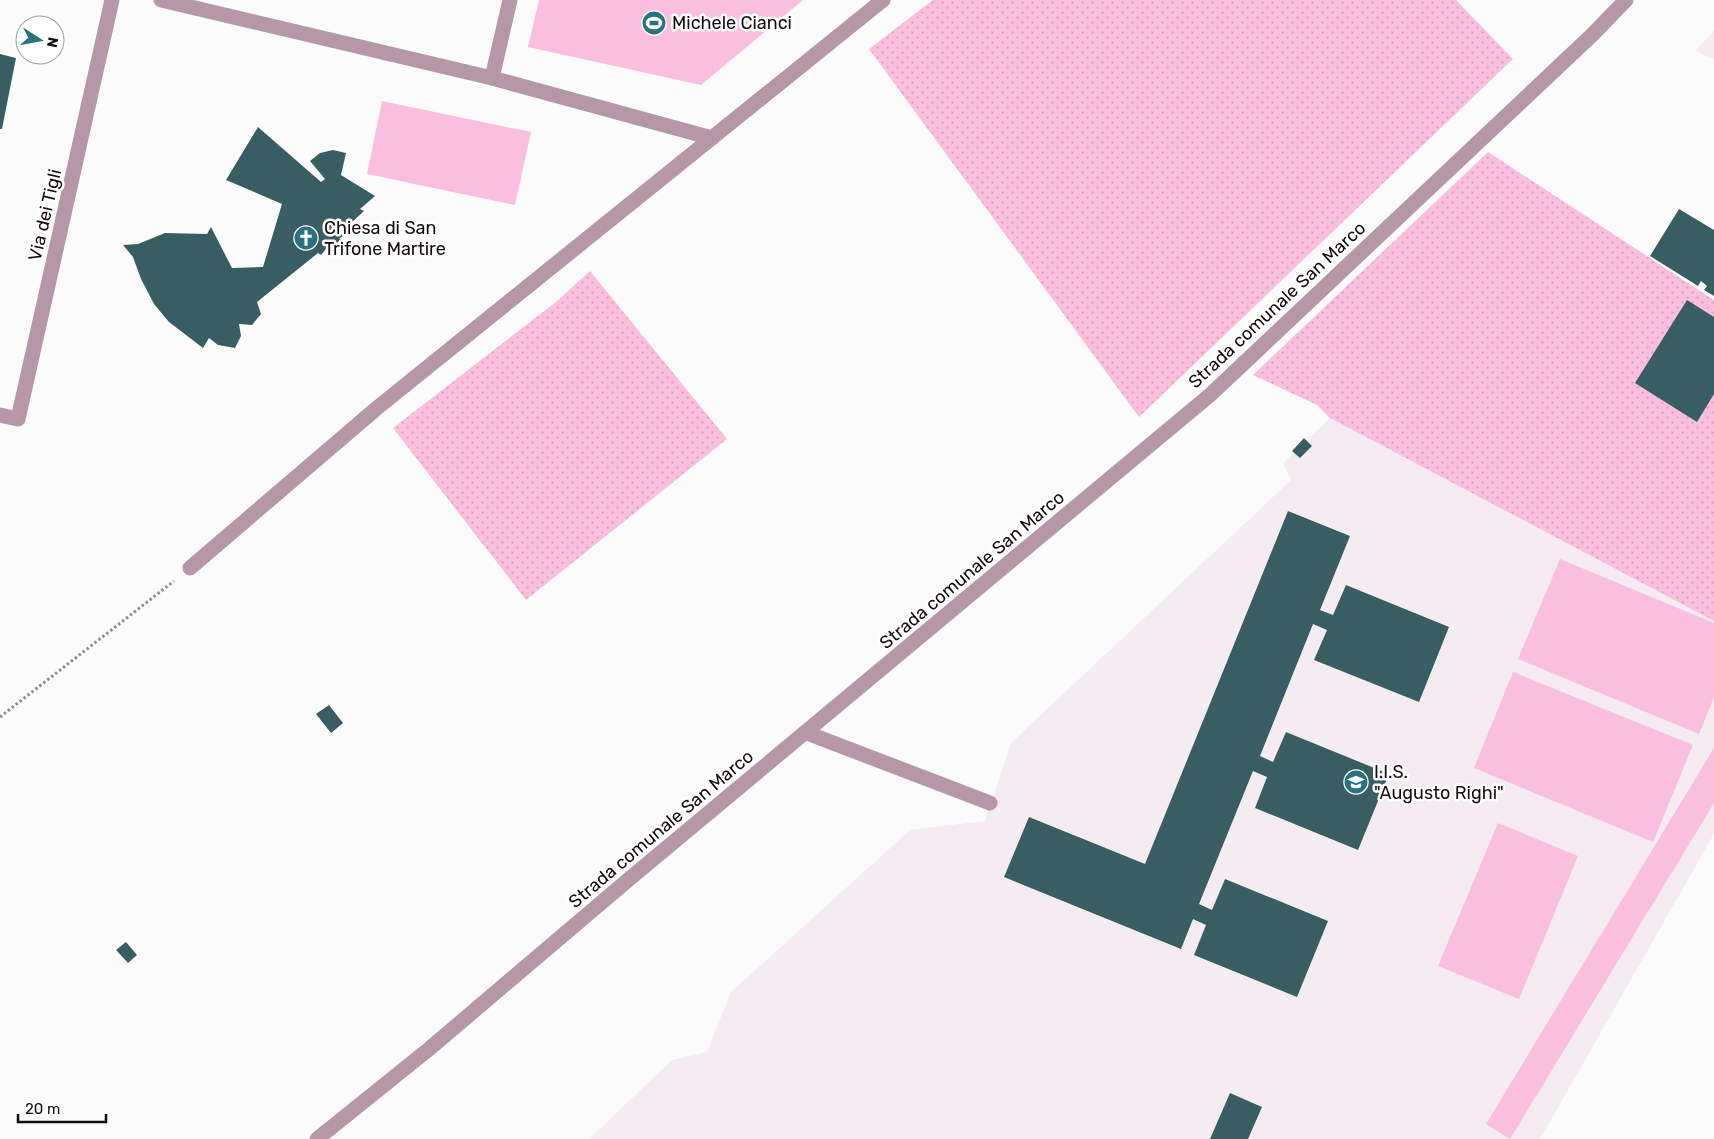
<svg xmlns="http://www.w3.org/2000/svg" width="1714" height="1139" font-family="Rubik,sans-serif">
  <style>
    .built { fill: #f4ecf0 }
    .grass { fill: url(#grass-dots) }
    .pitch { fill: #fabede }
    .building { fill: #385e64 }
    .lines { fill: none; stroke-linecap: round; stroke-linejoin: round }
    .path { stroke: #928d90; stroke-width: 3; stroke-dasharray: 2.5 2.5; stroke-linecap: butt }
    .minor { stroke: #b597a7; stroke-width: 15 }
    .labels { text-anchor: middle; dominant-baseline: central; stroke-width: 5; stroke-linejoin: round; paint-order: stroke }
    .poi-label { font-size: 18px; fill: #150a10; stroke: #fff; text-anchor: start }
    .street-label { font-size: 18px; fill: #150a10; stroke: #fff }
  </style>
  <defs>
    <pattern id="grass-dots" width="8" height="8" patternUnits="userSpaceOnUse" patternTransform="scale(1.25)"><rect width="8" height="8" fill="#fabede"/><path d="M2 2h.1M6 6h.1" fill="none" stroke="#d5a2bd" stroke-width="1.8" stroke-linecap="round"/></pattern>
  </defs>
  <rect width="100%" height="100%" fill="#fbfbfb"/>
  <g class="built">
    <path d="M1714 31V59L1695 51Z"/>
    <path d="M1330 418 1714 621V834L1540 1139H589L672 1060 707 1052 731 992 910 830 985 821 1011 743 1291 480 1283 463Z"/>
  </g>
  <g class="grass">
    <path d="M933 0H1456L1513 59 1139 417 869 49Z"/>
    <path d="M1488 152 1714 300V621L1330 418 1317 405 1253 375Z"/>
    <path d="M590 271 727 439 526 600 393 428 556 302Z"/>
  </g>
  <g class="pitch">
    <path d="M539 0H803L701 85 528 47Z"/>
    <path d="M382 101 531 132 515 205 367 174Z"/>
    <path d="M1560 559 1714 623V697L1699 734 1518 659Z"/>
    <path d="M1513 672 1693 745 1653 842 1474 768Z"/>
    <path d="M1714 748V803L1510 1139 1486 1124Z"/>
    <path d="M1498 823 1578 856 1519 999 1438 966Z"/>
  </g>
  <g class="building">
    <path d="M0 54 16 58 2 129H0Z"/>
    <path d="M258 127 321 182 325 179 310 161 320 153 333 150 346 153 341 175 375 196 360 209 364 211 350 224 354 227 339 239H341L330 252 326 249 321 255 318 253 257 302 261 314 252 325 239 324 241 336 235 348 218 345 209 338 203 348 169 322 154 304 141 279 133 257 123 245 138 244 165 233 207 234 211 227 232 268 263 267 282 204 226 180Z"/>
    <path d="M1679 209 1714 230V296L1704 290 1707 286 1701 281 1698 286 1650 256Z"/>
    <path d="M1687 300 1714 317V394L1697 422 1635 383Z"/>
    <path d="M1304 438 1312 446 1300 458 1292 451Z"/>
    <path d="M1288 511 1350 536 1320 610 1333 615 1346 585 1449 627 1419 702 1314 660 1327 630 1313 624 1260 756 1273 762 1286 732 1389 774 1358 850 1255 808 1267 777 1253 771 1199 904 1212 910 1225 879 1328 921 1297 997 1194 955 1206 925 1193 919 1181 949 1004 877 1029 817 1145 864Z"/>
    <path d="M329 705 343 723 331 733 316 714Z"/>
    <path d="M126 942 137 955 128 963 116 950Z"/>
    <path d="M1230 1093 1262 1107 1248 1139H1210Z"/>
  </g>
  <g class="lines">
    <path class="path" d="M0 717 174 581"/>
    <g class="minor">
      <path d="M161 0 492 78 712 138"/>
      <path d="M492 78 510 0"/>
      <path d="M0 415 18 419 112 0"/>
      <path d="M190 568 377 408 883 0"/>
      <path d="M807 733 990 803"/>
      <path d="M317 1139 429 1049 628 880 1210 395 1592 35 1626 0"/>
    </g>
  </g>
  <defs>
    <symbol id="stadium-disc" viewBox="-11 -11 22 22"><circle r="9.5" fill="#2a727d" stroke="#fff"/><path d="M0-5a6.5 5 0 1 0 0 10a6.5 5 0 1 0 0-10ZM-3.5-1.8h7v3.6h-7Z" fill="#fff"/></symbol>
    <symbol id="church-disc" viewBox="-11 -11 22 22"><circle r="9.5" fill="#2a727d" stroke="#fff"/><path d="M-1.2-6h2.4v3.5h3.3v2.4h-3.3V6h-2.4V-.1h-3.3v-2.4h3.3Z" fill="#fff"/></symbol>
    <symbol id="school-disc" viewBox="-11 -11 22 22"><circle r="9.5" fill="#2a727d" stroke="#fff"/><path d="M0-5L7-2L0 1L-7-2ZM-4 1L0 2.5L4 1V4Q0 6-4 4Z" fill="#fff"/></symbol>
  </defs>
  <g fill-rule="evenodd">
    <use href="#stadium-disc" x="640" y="9" width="28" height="28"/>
    <use href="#church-disc" x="292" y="224" width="28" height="28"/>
    <use href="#school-disc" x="1342" y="768" width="28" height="28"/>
  </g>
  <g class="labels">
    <g class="poi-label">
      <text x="672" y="23">Michele Cianci</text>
      <text x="324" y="228">Chiesa di San<tspan x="324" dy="21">Trifone Martire</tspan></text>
      <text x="1374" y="772">I.I.S.<tspan x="1374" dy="21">"Augusto Righi"</tspan></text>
    </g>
    <g class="street-label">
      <text transform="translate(45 215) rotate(-77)">Via dei Tigli</text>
      <text transform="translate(1277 305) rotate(-43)">Strada comunale San Marco</text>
      <text transform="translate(972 570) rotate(-40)">Strada comunale San Marco</text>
      <text transform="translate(661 829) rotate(-40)">Strada comunale San Marco</text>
    </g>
  </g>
  <g transform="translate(40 40) rotate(101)"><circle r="24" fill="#ffffff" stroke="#a19d9f"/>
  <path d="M0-4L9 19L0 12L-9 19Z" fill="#2a727d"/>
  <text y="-8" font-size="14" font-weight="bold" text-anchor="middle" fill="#150a10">N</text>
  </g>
  <path d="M18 1114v8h88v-8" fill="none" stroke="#150a10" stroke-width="2.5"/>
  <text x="25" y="1114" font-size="15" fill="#150a10" stroke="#ffffff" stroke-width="4" paint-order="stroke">20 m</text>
</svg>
